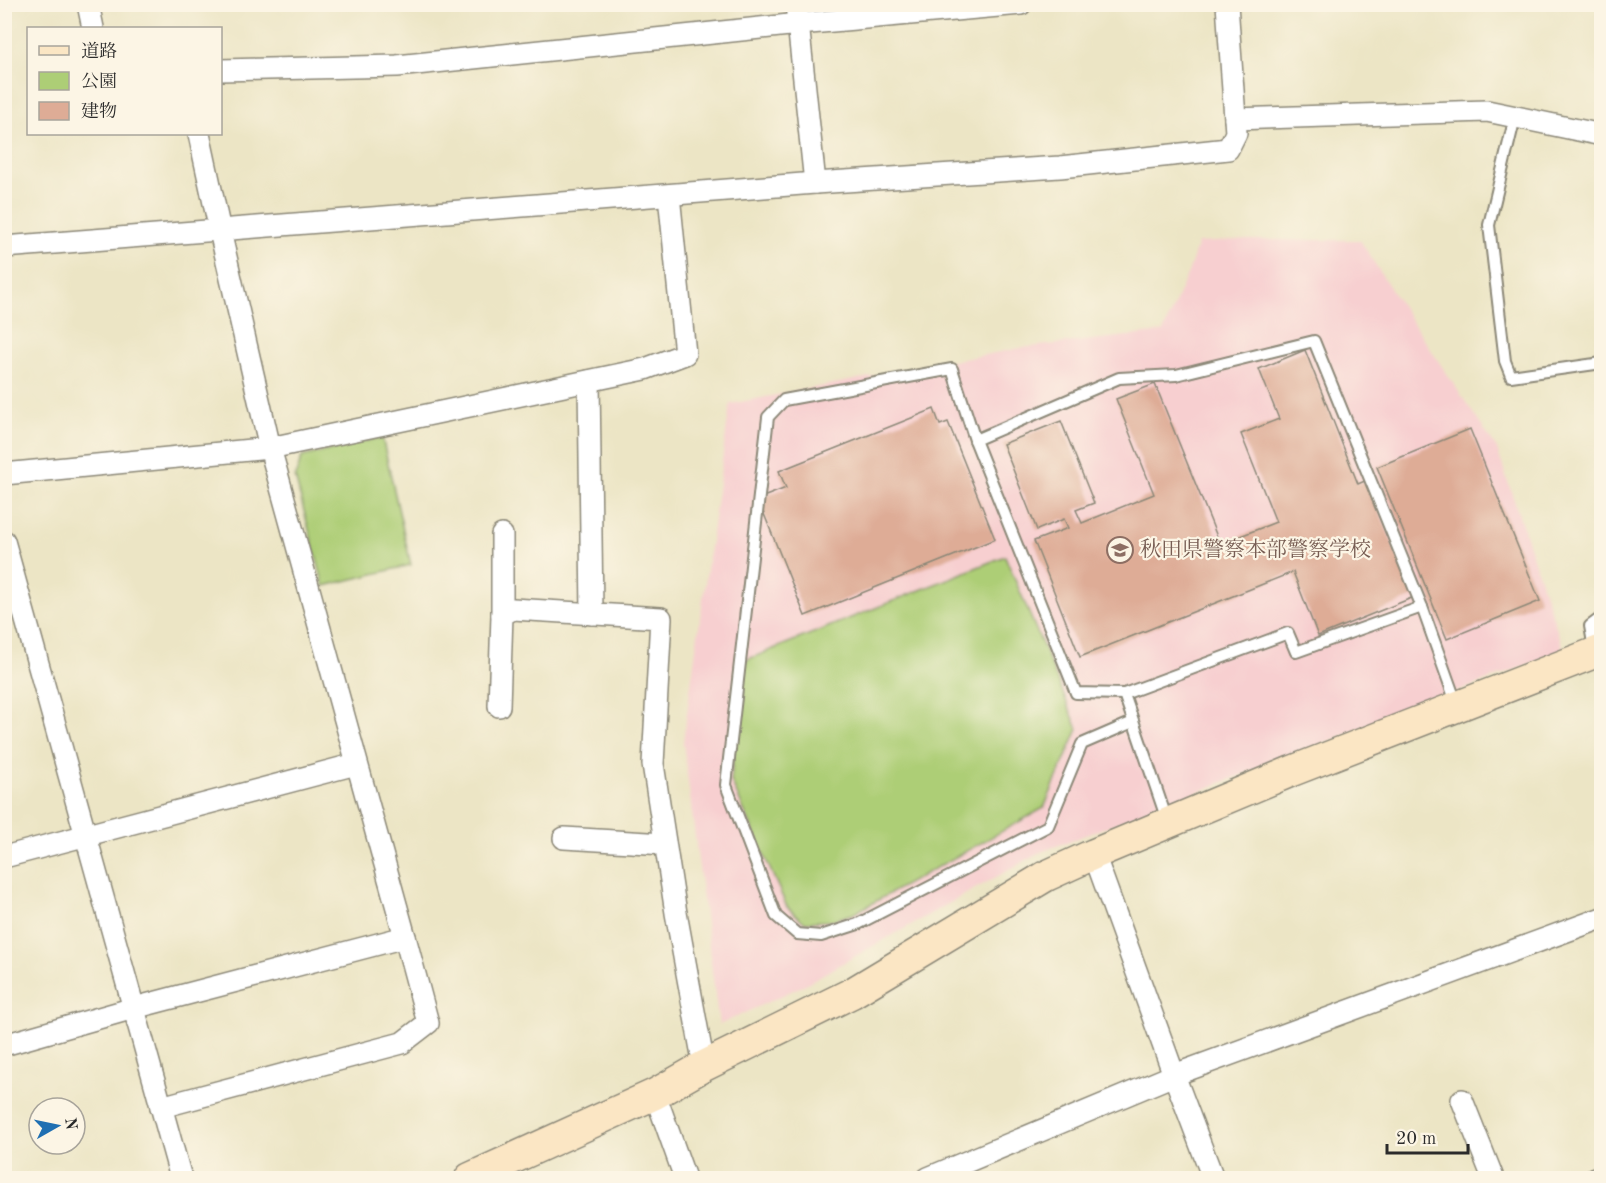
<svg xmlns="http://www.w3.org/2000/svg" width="1606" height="1183" font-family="'Old Standard TT','Noto Serif JP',serif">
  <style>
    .built { fill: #f7cfd0 }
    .green { fill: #adce76; stroke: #6c7c50; stroke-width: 1.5 }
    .building { fill: #deac96 }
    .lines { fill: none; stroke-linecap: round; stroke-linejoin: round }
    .lane-casing { stroke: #8c8878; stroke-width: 14 }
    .street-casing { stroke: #8c8878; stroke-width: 24 }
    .secondary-casing { stroke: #8c8878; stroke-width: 33 }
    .lane { stroke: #fff; stroke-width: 10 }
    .street { stroke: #fff; stroke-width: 21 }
    .secondary { stroke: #fbe6c4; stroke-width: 30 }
    .labels { text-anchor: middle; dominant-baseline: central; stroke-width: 4.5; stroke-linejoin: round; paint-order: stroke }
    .education-label { font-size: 21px; fill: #785e54; stroke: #fcf5e5; text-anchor: start }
  </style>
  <rect width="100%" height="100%" fill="#fcf5e5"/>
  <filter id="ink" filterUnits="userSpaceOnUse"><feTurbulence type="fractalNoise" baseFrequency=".0167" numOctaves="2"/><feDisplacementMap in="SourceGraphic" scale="12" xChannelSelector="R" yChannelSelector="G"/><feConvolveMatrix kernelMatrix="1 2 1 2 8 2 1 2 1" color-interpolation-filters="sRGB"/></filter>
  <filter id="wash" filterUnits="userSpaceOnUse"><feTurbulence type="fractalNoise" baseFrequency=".008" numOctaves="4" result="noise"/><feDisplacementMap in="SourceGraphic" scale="24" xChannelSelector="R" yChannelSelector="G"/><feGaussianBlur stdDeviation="1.35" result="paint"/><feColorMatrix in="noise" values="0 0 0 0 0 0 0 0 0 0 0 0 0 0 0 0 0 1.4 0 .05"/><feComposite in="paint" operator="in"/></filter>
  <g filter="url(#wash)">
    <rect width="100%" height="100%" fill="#ece5c5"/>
    <path class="built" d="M1249 240H1360L1399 302 1497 449 1564 651 1041 852 802 986 719 1025 683 742 730 404 1021 348 1163 332 1189 270 1198 243Z"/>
    <g class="green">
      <path d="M382 437 411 565 324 586 295 477 302 457Z"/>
      <path d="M1005 556 1078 729 1044 808 853 914 829 921 804 922 787 907 731 781 741 662Z"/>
    </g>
    <g id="blocks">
      <g class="building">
        <path d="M1305 350 1358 484 1367 480 1414 597 1318 636 1293 572 1080 657 1034 541 1068 528 1064 519 1037 530 1003 444 1061 421 1094 503 1076 510 1082 523 1154 494 1116 399 1155 384 1220 544 1276 522 1241 434 1279 419 1259 369Z"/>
        <path d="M934 409 940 425 948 422 995 539 805 616 758 499 786 488 779 471Z"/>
        <path d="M1470 429 1540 601 1447 639 1377 467Z"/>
      </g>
    </g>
  </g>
  <g filter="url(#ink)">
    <use href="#blocks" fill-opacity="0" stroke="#8c8878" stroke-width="1.5"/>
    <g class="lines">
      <defs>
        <g id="lane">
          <path d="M1515 117 1489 225 1505 361 1511 376 1602 363"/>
          <path d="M975 440 952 369 784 400 768 417 726 785 776 916 797 934 821 936 858 924 1048 826 1082 744 1133 722"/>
          <path d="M1594 649 1590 626 1602 617"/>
          <path d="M1124 694 1076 693 975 440 1119 378 1176 375 1314 341 1422 607"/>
          <path d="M1167 820 1124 694 1288 633 1296 652 1422 607 1457 705"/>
        </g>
        <g id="street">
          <path d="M88 4 93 28"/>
          <path d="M796 4 815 183"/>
          <path d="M220 70 397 66 799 24 1021 4"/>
          <path d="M1235 119 1487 111 1602 135"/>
          <path d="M4 247 815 183 1060 167 1228 149 1236 133 1227 4"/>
          <path d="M589 381 592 614"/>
          <path d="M4 474 270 448 645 369 685 354 669 195"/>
          <path d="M4 541 181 1178"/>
          <path d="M502 615V535"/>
          <path d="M499 706 502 615 513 609 661 618 653 764 676 913 704 1066"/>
          <path d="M564 838 665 844"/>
          <path d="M1094 854 1174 1075 1213 1178"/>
          <path d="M4 857 356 764"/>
          <path d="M4 1045 134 1008 405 937 270 448 220 231 199 134"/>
          <path d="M655 1094 685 1178"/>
          <path d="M1462 1100 1493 1178"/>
          <path d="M161 1107 402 1043 428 1023 405 937"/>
          <path d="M928 1178 1174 1075 1602 918"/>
          <path d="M1595 1178 1602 1176"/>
        </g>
        <path id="secondary" d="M470 1178 655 1094 704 1066 852 993 1046 876 1094 854 1292 771 1602 650"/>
      </defs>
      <use href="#lane" class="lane-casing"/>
      <use href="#street" class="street-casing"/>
      <use href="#secondary" class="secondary-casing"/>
      <use href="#lane" class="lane"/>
      <use href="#street" class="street"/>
      <use href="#secondary" class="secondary"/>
    </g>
  </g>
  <defs>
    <symbol id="school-ring" viewBox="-11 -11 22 22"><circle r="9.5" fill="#fcf5e5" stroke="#8d6e63" stroke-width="1.5"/><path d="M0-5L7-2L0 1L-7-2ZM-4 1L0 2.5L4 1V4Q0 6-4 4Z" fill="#8d6e63"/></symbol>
  </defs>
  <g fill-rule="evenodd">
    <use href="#school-ring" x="1105" y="535" width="30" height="30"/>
  </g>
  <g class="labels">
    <g class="education-label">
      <text x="1140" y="550">秋田県警察本部警察学校</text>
    </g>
  </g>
  <rect width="1606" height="1183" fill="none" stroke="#fcf5e5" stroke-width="24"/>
  <rect x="27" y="27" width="195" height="108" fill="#fcf5e5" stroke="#a8a49b" stroke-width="1.5"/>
  <rect x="39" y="46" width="30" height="9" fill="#fbe6c4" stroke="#a8a49b" stroke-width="1.5"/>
  <text x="81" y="57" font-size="18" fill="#2b2b2b">道路</text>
  <rect x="39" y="72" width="30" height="18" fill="#adce76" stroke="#a8a49b" stroke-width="1.5"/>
  <text x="81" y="87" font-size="18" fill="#2b2b2b">公園</text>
  <rect x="39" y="102" width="30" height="18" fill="#deac96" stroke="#a8a49b" stroke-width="1.5"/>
  <text x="81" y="117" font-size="18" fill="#2b2b2b">建物</text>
  <g transform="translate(57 1126) rotate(81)"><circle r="28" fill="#fcf5e5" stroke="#a8a49b" stroke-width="1.5"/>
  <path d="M0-4.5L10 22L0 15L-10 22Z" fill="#1f6fb2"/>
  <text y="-9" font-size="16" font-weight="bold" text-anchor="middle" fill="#2b2b2b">N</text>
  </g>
  <path d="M1387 1144v9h81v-9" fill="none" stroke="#2b2b2b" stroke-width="3"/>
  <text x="1396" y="1144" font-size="18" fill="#2b2b2b" stroke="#fcf5e5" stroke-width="4.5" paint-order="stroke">20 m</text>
</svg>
